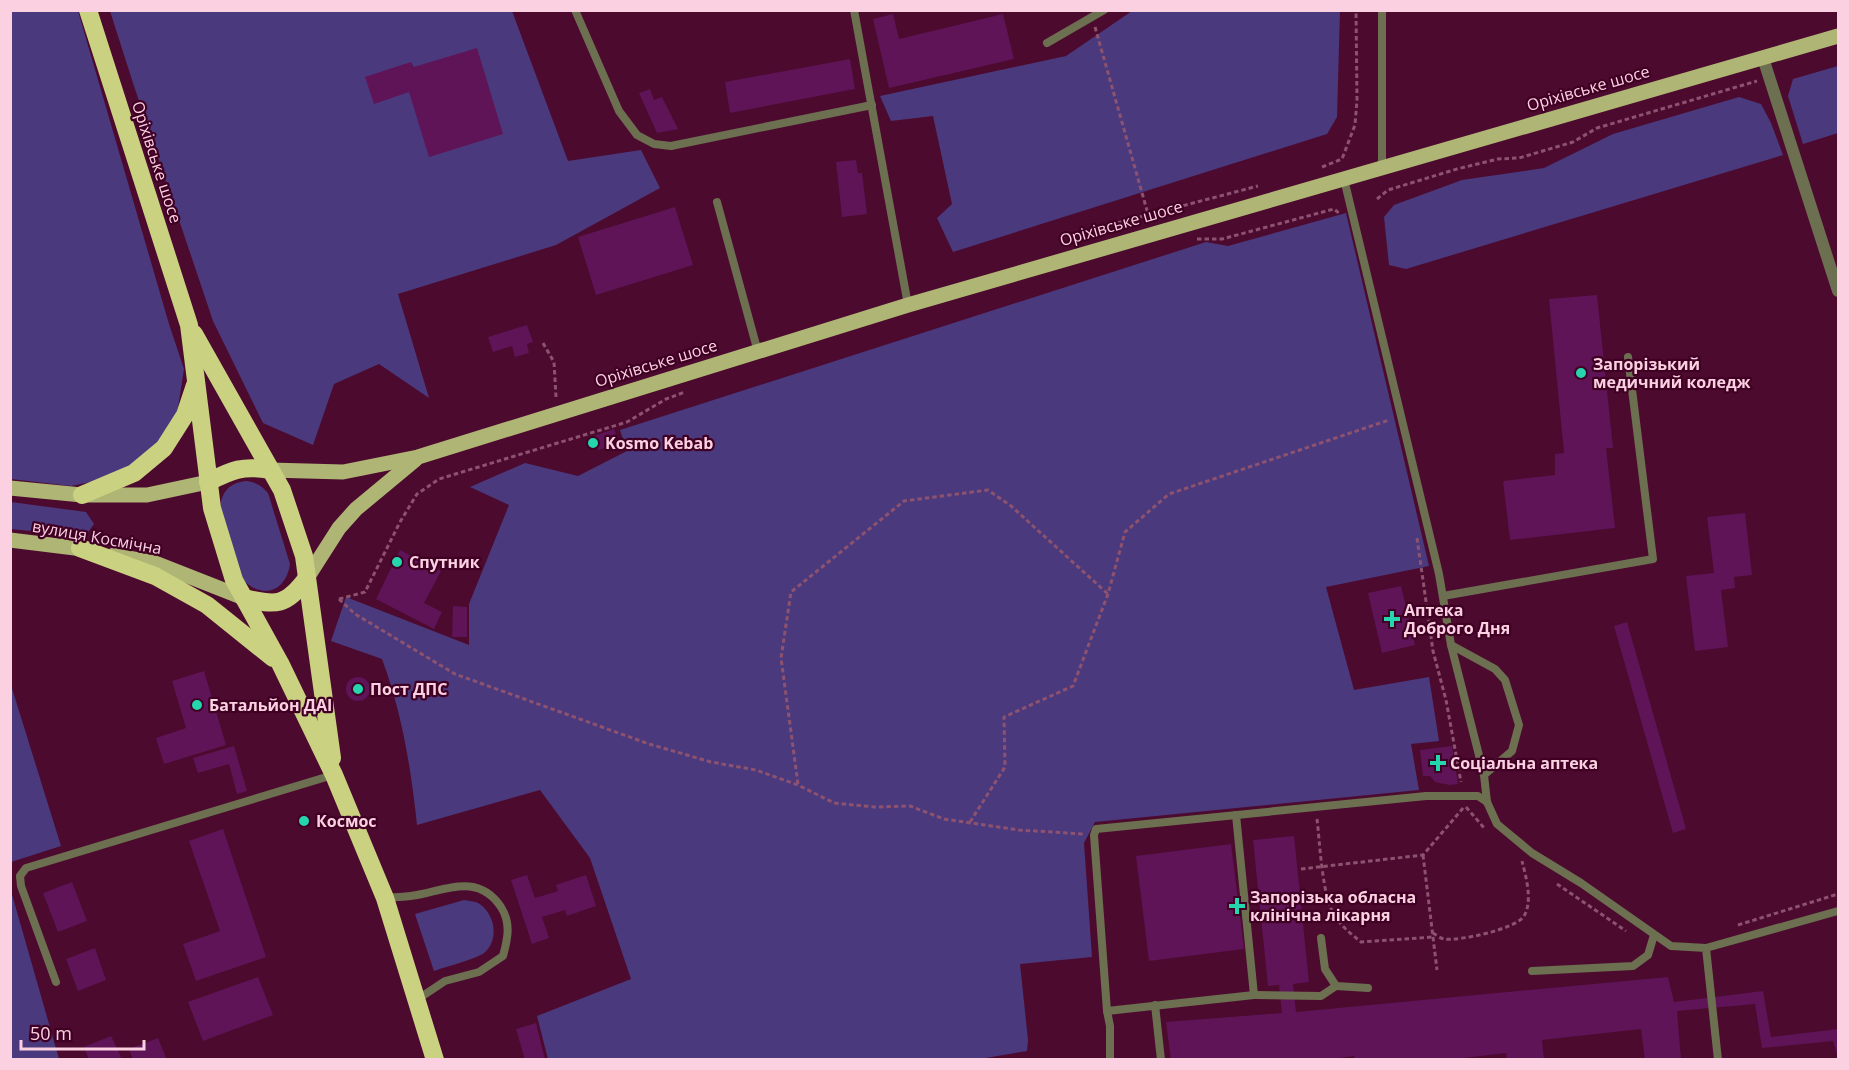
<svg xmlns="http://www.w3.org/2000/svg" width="1849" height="1070" font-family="'Open Sans',sans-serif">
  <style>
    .green { fill: #4b397e }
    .building { fill: #5e1456 }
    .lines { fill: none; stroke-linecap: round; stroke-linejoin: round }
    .path { stroke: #8c526f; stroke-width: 3; stroke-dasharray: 4.5 3; stroke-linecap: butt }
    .lane { stroke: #6c6f50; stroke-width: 8 }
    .street { stroke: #6c6f50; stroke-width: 12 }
    .primary { stroke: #afb574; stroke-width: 15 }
    .highway { stroke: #cad181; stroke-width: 18 }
    .poi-dot { fill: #25d5ae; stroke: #400024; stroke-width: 2 }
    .labels { text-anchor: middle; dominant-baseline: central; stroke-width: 4.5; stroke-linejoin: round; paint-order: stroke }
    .street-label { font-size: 16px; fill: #fbd1e1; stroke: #400024 }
    .poi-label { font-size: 16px; font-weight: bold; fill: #fbd1e1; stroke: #400024; text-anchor: start }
  </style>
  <rect width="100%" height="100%" fill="#4c0a2e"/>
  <g class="green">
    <path d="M11 11H78L169 324 184 369 177 414 157 447 120 476 71 486 11 479Z"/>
    <path d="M110 11H512L568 161 641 150 660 188 556 245 398 294 429 398 379 364 334 384 313 445 263 423 213 321 133 83Z"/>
    <path d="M1132 11H1340L1337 117 1327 134 953 252 937 218 952 204 933 116 891 121 880 96 1066 56Z"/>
    <path d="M1838 66V133L1803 144 1788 96 1793 79Z"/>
    <path d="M1739 97 1761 104 1771 123 1783 155 1406 269 1389 265 1384 217 1394 205 1462 180 1544 168 1613 134Z"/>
    <path d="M1346 213 1429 566 1326 587 1354 690 1429 677 1439 741 1411 744 1419 790 1095 822 1084 843 1092 957 1020 964 1028 1040 1027 1051 974 1060 548 1059 537 1016 631 979 590 858 540 790 417 825C411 768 402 713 382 659L331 641 346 597 469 645V604L509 505 470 487 525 463 578 476 627 451 620 430 1206 242 1228 246Z"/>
    <path d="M246 481C256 482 262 486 268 493L290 564C286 592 262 600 242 579L220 509C221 492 229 483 246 481Z"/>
    <path d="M11 502 86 512 94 524 86 535H71L11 529Z"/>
    <path d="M10 682 61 846 11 862H10Z"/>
    <path d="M11 891 59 1059H11Z"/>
    <path d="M464 900C468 901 474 901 478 903 495 913 500 940 484 953 476 959 445 967 434 971L415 914Z"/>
  </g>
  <g class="building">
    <path d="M893 14 899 39 1003 14 1014 59 889 88 873 19Z"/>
    <path d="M477 48 503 134 429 157 409 92 374 104 365 77 411 62 414 67Z"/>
    <path d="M850 59 855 89 730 113 725 82Z"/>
    <path d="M650 89 654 100 662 97 678 129 657 133 639 93Z"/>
    <path d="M856 160 858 173H862L867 214 842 217 836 162Z"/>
    <path d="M675 207 693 265 596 295 578 237Z"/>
    <path d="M1597 295 1613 448H1606L1615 528 1510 540 1503 481 1555 475V454L1564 453 1549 299Z"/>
    <path d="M527 325 533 342 527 344 529 353 515 357 512 346 493 352 488 337Z"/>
    <path d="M614 429 619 444 598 450 594 436Z"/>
    <path d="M1745 513 1752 575 1734 577 1735 588 1721 590 1728 647 1695 651 1686 576 1714 573 1707 517Z"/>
    <path d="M400 550 441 571 424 603 442 612 434 629 376 599Z"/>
    <path d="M1401 586 1415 645 1382 653 1368 593Z"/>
    <path d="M453 606 467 607V637H452Z"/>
    <path d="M1627 622 1686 829 1673 833 1614 626Z"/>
    <path d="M204 671 226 745 164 764 156 738 186 728 172 681Z"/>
    <circle cx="358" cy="689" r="12"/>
    <path d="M234 746 247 791 237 794 229 764 198 773 193 758Z"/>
    <path d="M1452 746 1458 784 1450 785 1435 782 1430 776H1423L1420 750Z"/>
    <path d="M223 829 266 957 196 981 183 944 220 931 189 841Z"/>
    <path d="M1294 836 1309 982 1293 984 1296 1012 1668 977 1674 1002 1763 991 1771 1037 1838 1029V1057L1833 1041 1762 1048 1755 1004 1677 1011 1681 1060H1645L1641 1029 1542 1040 1544 1060H1507L1506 1053 1447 1060H1355L1354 1056 1325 1060H1171L1166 1022 1282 1013 1279 985 1268 986 1253 840Z"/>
    <path d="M1231 844 1244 949 1149 961 1136 856Z"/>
    <path d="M527 875 535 898 558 891 556 885 586 875 596 906 567 916 565 910 542 917 549 938 532 944 511 880Z"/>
    <path d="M72 882 87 921 58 932 43 893Z"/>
    <path d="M95 948 106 980 78 991 66 959Z"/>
    <path d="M258 977 273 1015 203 1041 188 1002Z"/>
    <path d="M536 1023 545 1060H525L516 1029Z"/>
    <path d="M111 1036 121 1057 116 1060H89L84 1047Z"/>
    <path d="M158 1038 167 1060H133L129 1049Z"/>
  </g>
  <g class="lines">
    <g class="path">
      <path d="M1095 27 1148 214"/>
      <path d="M1322 167 1342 159 1355 125 1357 100 1356 10"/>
      <path d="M1377 199 1388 190 1457 169 1498 159 1519 158 1573 142 1597 128 1757 81"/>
      <path d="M1060 238 1258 186"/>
      <path d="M1197 239H1222L1334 209 1340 214"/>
      <path d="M543 343 554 362 556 397"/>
      <path d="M1417 538 1433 651 1446 700 1461 782"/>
      <path d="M339 599 365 592 400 522 417 494 439 479 627 422 666 399 685 392"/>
      <path d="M339 599 355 614 455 674 649 744 711 762 756 770 798 785 834 803 875 807 910 806 944 819 1019 830 1084 834"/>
      <path d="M798 784 781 658 791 592 904 501 988 490 1011 506 1108 594"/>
      <path d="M1466 807 1485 829"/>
      <path d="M1317 819C1320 844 1322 895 1334 915 1341 926 1351 934 1361 942L1433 937"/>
      <path d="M970 822 1005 767 1004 717 1073 686 1108 594 1125 532 1169 494 1389 420"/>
      <path d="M1423 855 1437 970"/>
      <path d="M1301 869 1423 855 1464 807"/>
      <path d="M1557 884 1626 931"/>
      <path d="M1738 925 1838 894"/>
      <path d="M1433 933C1436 935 1441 939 1445 939 1460 941 1516 929 1524 916 1533 901 1526 877 1522 861"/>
    </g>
    <g class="lane">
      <path d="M575 10 619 111 637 135 654 144 671 146 872 105"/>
      <path d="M854 10 908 305"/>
      <path d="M1382 10V168"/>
      <path d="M1047 43 1104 10"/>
      <path d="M1344 179 1439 574 1451 645 1484 775 1487 802 1497 824 1532 853 1581 883 1671 946 1706 948 1718 1060"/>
      <path d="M717 202 758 352"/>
      <path d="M1443 596 1653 559 1628 357"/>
      <path d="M1451 645 1495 669 1505 680 1519 725 1512 751 1484 775"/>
      <path d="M385 898C397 897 410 897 422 894 453 887 480 876 501 907 511 923 508 938 503 956L479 972 445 981 418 999"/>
      <path d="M1321 938 1325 969 1336 986 1368 988"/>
      <path d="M1706 948 1838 911"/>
      <path d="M1532 971 1633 966 1648 955 1654 935"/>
      <path d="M56 982 21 886 20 876 26 868 333 775"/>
      <path d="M1254 995 1321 996 1336 986"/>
      <path d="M1155 1005 1161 1060"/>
      <path d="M1107 1011 1254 995 1236 815"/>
      <path d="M1110 1060V1026L1107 1011 1094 835 1096 829 1426 796H1478L1487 802"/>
    </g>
    <path class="street" d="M1763 58 1838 291"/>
    <g class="primary">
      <path d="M270 470 343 472 418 457 908 305 1838 36"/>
      <path d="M10 488 82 495H147L208 482"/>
      <path d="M10 540 91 550"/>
      <path d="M114 555 155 563 244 598"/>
      <path d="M307 578 339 528 356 509 415 460"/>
    </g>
    <g class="highway">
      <path d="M88 10 189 325 212 508 234 580 280 663 334 775 385 898 435 1060"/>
      <path d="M194 334 282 490 304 556 332 758"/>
      <path d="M208 482C232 470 243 465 270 470"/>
      <path d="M82 495 134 473 164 448 185 415 195 385"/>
      <path d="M80 548 155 576 207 605 273 658"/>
      <path d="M244 598C277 606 286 606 307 578"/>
    </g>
  </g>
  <g class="poi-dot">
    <circle cx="1581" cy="373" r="6"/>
    <circle cx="593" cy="443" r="6"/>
    <circle cx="397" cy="562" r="6"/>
    <path d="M1389 610h6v6h6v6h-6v6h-6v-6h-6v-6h6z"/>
    <circle cx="358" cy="689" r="6"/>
    <circle cx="197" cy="705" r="6"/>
    <path d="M1435 754h6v6h6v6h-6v6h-6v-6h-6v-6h6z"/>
    <circle cx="304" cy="821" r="6"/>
    <path d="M1234 897h6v6h6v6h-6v6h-6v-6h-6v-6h6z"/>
  </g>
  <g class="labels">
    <g class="street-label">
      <text transform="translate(1588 88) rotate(-16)">Оріхівське шосе</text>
      <text transform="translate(157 162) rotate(72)">Оріхівське шосе</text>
      <text transform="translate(1121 223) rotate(-16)">Оріхівське шосе</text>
      <text transform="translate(656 363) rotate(-17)">Оріхівське шосе</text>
      <text transform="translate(97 537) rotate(10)">вулиця Космічна</text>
    </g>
    <g class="poi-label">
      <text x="1593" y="364">Запорізький<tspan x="1593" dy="18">медичний коледж</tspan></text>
      <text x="605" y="443">Kosmo Kebab</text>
      <text x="409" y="562">Спутник</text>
      <text x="1404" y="610">Аптека<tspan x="1404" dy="18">Доброго Дня</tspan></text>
      <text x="370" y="689">Пост ДПС</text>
      <text x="209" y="705">Батальйон ДАI</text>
      <text x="1450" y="763">Соціальна аптека</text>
      <text x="316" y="821">Космос</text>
      <text x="1250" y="897">Запорізька обласна<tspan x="1250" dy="18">клінічна лікарня</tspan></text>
    </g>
  </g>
  <rect width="1849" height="1070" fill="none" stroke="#fbd1e1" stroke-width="24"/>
  <path d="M21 1040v9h123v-9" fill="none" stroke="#fbd1e1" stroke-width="3"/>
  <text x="30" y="1040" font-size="18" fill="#fbd1e1" stroke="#400024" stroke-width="4.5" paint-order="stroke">50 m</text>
</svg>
